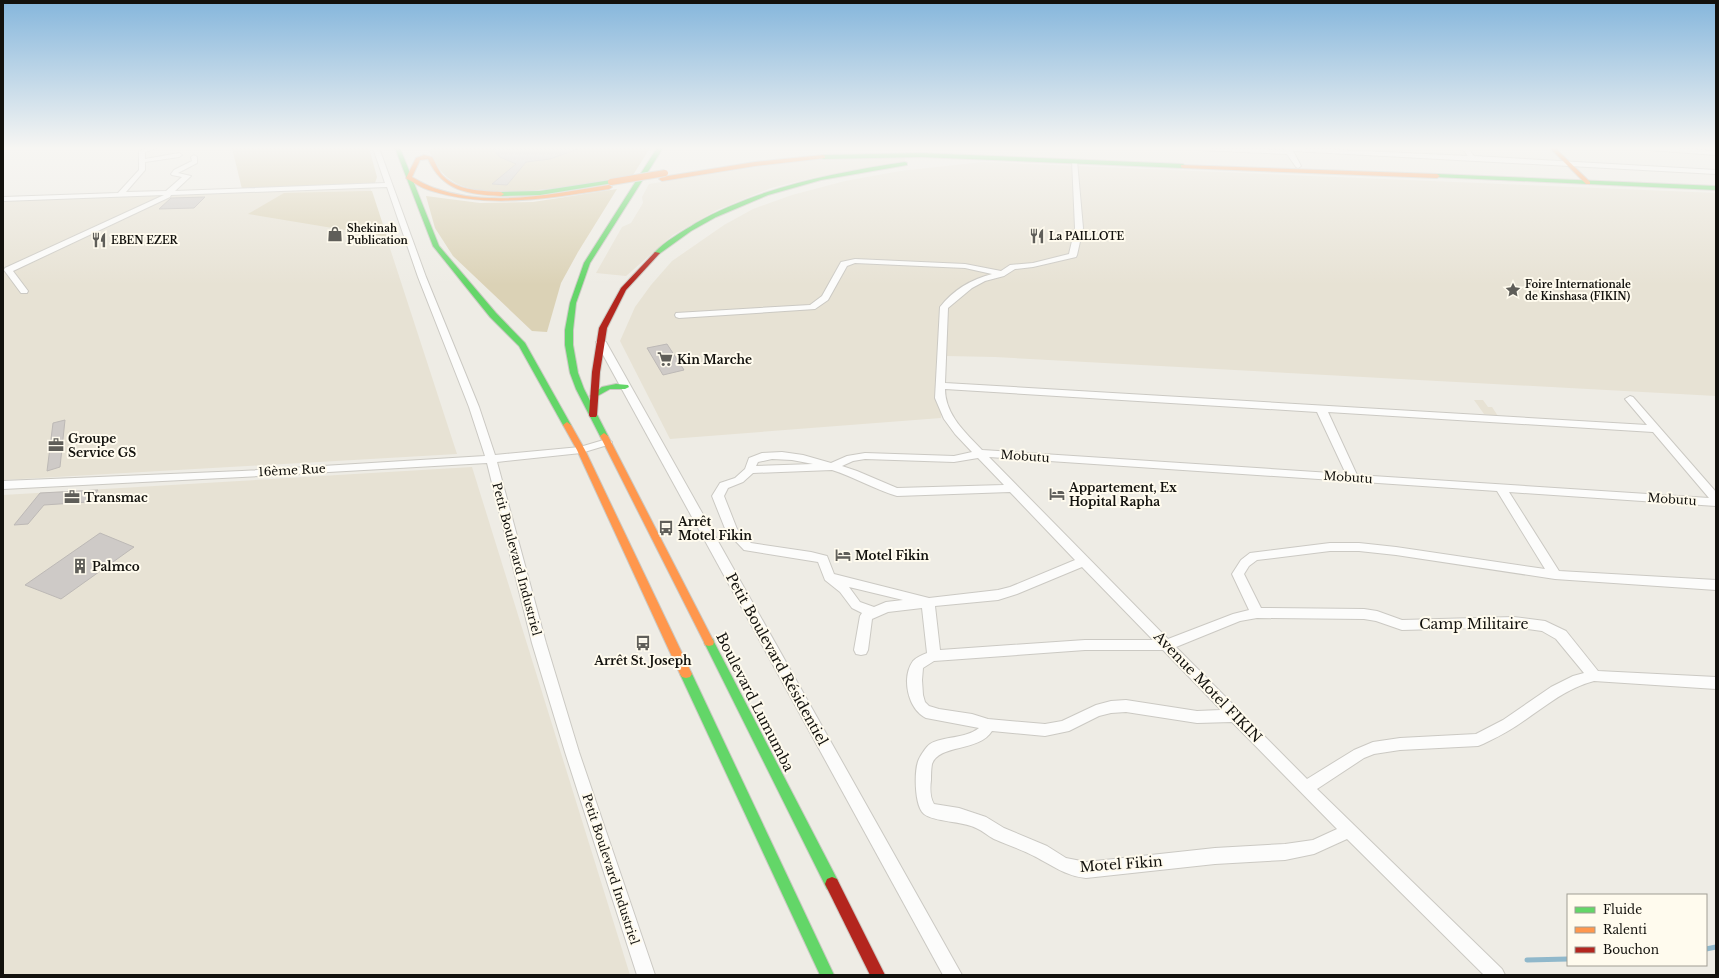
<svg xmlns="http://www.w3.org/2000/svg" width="1719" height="978" font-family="'Libre Baskerville',serif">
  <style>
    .built { fill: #e7e2d4 }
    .green { fill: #dbd2b6 }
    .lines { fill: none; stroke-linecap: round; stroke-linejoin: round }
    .stream { stroke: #90b8cb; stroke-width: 5 }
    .building { fill: #cecac7; stroke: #bdb9b6 }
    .street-casing { stroke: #cbc9c3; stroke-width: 2 }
    .fast-casing { stroke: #cbc9c3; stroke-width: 2 }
    .slow-casing { stroke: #cbc9c3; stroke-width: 2 }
    .jam-casing { stroke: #cbc9c3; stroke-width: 2 }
    .street { fill: #fcfcfb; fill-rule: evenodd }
    .fast { fill: #63d668; fill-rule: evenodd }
    .slow { fill: #ff974d; fill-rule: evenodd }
    .jam { fill: #b3261e; fill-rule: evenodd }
    .slow-bridge-casing { stroke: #cbc9c3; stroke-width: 8; stroke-linecap: butt }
    .slow-bridge { stroke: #ff974d; stroke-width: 6 }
    .labels { text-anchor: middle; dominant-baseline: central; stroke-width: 4; stroke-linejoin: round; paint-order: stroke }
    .far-poi-label { font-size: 10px; font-weight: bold; fill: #12110d; stroke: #fffbee; text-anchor: start }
    .poi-label { font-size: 12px; font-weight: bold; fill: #12110d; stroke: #fffbee; text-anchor: start }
    .street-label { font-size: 12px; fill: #12110d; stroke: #fffbee }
    .near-street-label { font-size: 14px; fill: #12110d; stroke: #fffbee }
  </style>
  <rect width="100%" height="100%" fill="#eeece5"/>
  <g class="built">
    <path d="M905 157V162L816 177 771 188 717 210 673 235 626 276 596 273 622 227 631 223 643 203 642 197 649 184 751 168 822 159Z"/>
    <path d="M983 162 1716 193V396L995 357 946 356 941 418 670 439 620 341 635 307 651 285 672 261 724 225 753 209 792 195 845 181 900 171Z"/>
    <path d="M370 187 457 454 3 480V201Z"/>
    <path d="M1474 400H1483L1488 407H1492L1498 416 1484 414Z"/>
    <path d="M472 467 630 975H3V495Z"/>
  </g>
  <g class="green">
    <path d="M232 148H369L377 177 375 183 242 189Z"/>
    <path d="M432 148H650L633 175C592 182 485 206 451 180 440 173 435 162 429 151Z"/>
    <path d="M617 189 578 252 561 283 547 332 532 331 453 256 435 228 426 196 480 203 533 202Z"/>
    <path d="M366 191H372L387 237 248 214 284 193Z"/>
  </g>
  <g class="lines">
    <g class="stream">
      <path d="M1706 949 1716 947"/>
      <path d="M1527 960 1568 959"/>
    </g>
  </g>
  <g class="building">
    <path d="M492 148H578V149L550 159 526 162 507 185 492 184 516 164 500 157Z"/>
    <path d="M205 197 194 208 159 209 171 198Z"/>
    <path d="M667 344 684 370 663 375 647 348Z"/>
    <path d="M65 420 60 467 47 471 53 423Z"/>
    <path d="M98 490 89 502 44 505 28 524 14 525 40 493Z"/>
    <path d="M100 533 134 547 61 599 25 585Z"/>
  </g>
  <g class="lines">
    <defs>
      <g id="street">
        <path d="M147 148H156L145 152V159L179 153 182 155 179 157 145 162V170L126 192 166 191 182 177 172 175 171 174 174 170 192 161 191 157 194 155 197 157V163L178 173 191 176 175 191 385 183 373 148H379L426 277 479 407 495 455 580 447 607 439 612 442 611 444 581 453 497 462 546 643 579 752 655 975H637L565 752 532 643 487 463 242 477 3 489V481L242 471 485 456 469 407 418 277 387 187 171 195 170 197 13 271 28 291 27 293H21L4 270 5 268 164 195 3 201V197L118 193 139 170V151Z"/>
        <path d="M1195 148 1284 150 1283 148H1299L1468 156 1462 148H1468L1474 156 1716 170V174L1293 151 1301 166 1298 168 1296 167 1287 154 1198 150Z"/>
        <path d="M1647 148H1671L1716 151V155L1650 150Z"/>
        <path d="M1072 160 1077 161 1083 228 1077 255 1076 257 1033 267 1015 269 1004 276 985 281 972 288 948 308 945 383 1647 425 1625 399 1630 396 1633 397 1716 492V506L1509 492 1559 571 1716 580V590L1555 579 1396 555 1359 551H1330L1257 560 1249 566 1244 574 1261 608 1364 609 1377 611 1402 620 1514 617 1545 621 1566 631 1598 671 1716 677V689L1594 681C1563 689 1540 711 1513 728 1504 734 1493 739 1483 744L1478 746 1400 750 1374 754 1364 758 1317 789 1502 969 1505 975H1484L1347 839 1314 854 1285 860 1215 864 1086 878C1066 876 1053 866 1036 857 1023 850 1008 845 994 839 988 836 983 831 976 828 962 821 934 822 924 814 914 806 914 769 919 759 921 755 926 747 930 744 943 736 965 739 979 728L926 718C908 709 901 678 913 661 917 657 922 655 927 653L922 608 888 612 872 619 868 650 866 654 861 655 856 654 854 650 860 616 862 613 852 608 840 592 825 580 818 562 744 550 726 531 712 496 720 483 735 478 745 469 749 458 762 453 782 452 803 455 831 463 847 456 865 453 954 456 972 452 955 434 944 419 935 398 940 307C953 290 972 279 992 274L965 268 855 263 847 266 828 300 815 309 679 318 676 317 675 315 676 313 810 305 822 296 841 262 855 259 965 264 1001 271 1010 265 1033 263 1069 254 1075 228ZM945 389 1317 412 1346 474 982 450C966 433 945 415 945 389ZM1328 412 1653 432 1709 498 1357 475ZM989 457 1497 491 1545 569 1396 547 1359 543H1330L1250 553 1241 560 1232 574 1249 610 1233 614 1168 639ZM978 458 1004 485 897 488 857 471 842 466 853 461 865 459 954 462ZM772 459 792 460 813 464 756 466 758 462ZM832 470C854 477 874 489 897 496L1010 492 1075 560 1010 587 998 590 929 598 834 574 827 556 811 552 751 543 737 529 724 496 728 488 743 482 753 473ZM1082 567 1153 640H1085L940 650 935 606 998 600 1017 594ZM849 587 903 600 886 602 874 607 860 602ZM1257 618 1364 619 1376 621 1402 630 1514 627 1542 631 1556 639 1584 673 1573 676 1551 687 1503 720 1476 734 1400 738 1373 742 1354 750 1307 779 1176 647 1240 621ZM1085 650H1163L1221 710 1197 711 1126 700 1111 701 1096 705 1062 721 1045 724 988 719 972 714 939 709 929 706 925 702 923 695 922 680 923 668 934 661ZM1126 712 1197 723 1232 722 1337 829 1313 840 1285 844 1215 848 1086 862 1066 858 1047 846 1004 828 986 817 959 808 934 804C930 798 930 787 931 780 931 775 931 769 932 764 939 744 979 752 992 731L1045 736 1069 731 1099 716 1111 713Z"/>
        <path d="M601 339 606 342 962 975H943L596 342Z"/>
      </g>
      <g id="fast">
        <path d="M395 148H400L439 246 496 313 525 343 571 425 570 427 567 428 563 425 519 346 490 317 433 246Z"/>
        <path d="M657 148H663L590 263 576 303 573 330V345L578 373 584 389 608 436 604 439 600 436 576 389 570 373 565 345V330L570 303 584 263Z"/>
        <path d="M921 153 1183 164 1186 166 1183 168 921 157 823 159 820 157 823 155Z"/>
        <path d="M905 162 907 163V165L821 180 768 195 716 217 691 231 659 254 654 253C665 241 682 232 696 223 760 187 833 173 905 162Z"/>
        <path d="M1437 174 1716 186V190L1435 177 1434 176Z"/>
        <path d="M611 180 613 181V183L540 195 501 196 498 194 501 192 540 191Z"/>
        <path d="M616 384 628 385 629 387 625 389H610L594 398 590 396 602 387Z"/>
        <path d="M709 638 713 639 714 642 837 879 839 884 837 889 832 891 827 889 704 642 705 639Z"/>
        <path d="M686 670 690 671 692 674 834 975H820L680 674 682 671Z"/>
      </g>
      <g id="slow">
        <path d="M1550 148H1555L1590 182V184H1586Z"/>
        <path d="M424 155 432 157C436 163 438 171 443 176 458 191 482 191 501 192L504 194 501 196C469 194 443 192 428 159L420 160 412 177C419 181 426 185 434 188 489 208 553 194 609 185L612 187 609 189C550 198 490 209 432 191 423 189 415 183 407 179L406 178 416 158Z"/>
        <path d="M823 155 825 156V158L755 166 662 181 659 179 662 177 755 162Z"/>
        <path d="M1181 165 1437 174 1440 176 1437 178 1183 168 1181 167Z"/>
        <path d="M567 422 571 425 585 450 692 674 690 677 686 678 682 677 680 674 577 450 563 425Z"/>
        <path d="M604 433 608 436 714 642 713 645 709 646 705 645 704 642 600 436Z"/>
      </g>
      <g id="jam">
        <path d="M655 252 660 253 626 290 607 328 600 372 597 415 596 417H590L589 415 592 372 599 328 621 288Z"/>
        <path d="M832 877 837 879 885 975H870L825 884 827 879Z"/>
      </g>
    </defs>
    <use href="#street" class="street-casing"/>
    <use href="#fast" class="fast-casing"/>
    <use href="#slow" class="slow-casing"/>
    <use href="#jam" class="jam-casing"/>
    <use href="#street" class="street"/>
    <use href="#fast" class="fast"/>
    <use href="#slow" class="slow"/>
    <use href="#jam" class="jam"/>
    <defs>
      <path id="slow-bridge" d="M611 182 665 173"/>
    </defs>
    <use href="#slow-bridge" class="slow-bridge-casing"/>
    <use href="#slow-bridge" class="slow-bridge"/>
  </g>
  <linearGradient id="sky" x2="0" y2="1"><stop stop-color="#85b6dc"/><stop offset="0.52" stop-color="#f7f6f3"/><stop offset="1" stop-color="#f7f6f3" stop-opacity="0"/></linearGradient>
  <rect width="1719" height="285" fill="url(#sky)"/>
  <defs>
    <symbol id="shop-bare" viewBox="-9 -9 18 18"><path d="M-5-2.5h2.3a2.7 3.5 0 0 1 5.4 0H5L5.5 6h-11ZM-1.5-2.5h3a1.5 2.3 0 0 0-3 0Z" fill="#5f5e59" stroke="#fffbee" stroke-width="2.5" paint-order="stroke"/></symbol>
    <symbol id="restaurant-bare" viewBox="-9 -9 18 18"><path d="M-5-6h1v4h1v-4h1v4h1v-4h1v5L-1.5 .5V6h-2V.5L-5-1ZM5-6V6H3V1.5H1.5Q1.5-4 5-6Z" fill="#5f5e59" stroke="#fffbee" stroke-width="2.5" paint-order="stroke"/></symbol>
    <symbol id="sight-bare" viewBox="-9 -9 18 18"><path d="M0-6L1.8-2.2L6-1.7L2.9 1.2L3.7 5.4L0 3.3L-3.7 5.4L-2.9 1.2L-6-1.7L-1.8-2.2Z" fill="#5f5e59" stroke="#fffbee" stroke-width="2.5" paint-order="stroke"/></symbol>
    <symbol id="supermarket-bare" viewBox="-9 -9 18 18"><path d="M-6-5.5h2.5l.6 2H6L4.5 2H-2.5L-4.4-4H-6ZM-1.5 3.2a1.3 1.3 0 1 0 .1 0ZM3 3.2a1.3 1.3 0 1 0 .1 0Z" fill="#5f5e59" stroke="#fffbee" stroke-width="2.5" paint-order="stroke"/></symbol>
    <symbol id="office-bare" viewBox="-9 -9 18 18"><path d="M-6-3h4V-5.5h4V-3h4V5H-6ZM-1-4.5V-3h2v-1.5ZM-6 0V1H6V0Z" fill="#5f5e59" stroke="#fffbee" stroke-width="2.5" paint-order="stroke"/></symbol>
    <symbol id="hotel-bare" viewBox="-9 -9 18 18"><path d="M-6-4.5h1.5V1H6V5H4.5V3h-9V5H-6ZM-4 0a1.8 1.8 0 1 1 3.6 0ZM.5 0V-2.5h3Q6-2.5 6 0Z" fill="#5f5e59" stroke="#fffbee" stroke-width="2.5" paint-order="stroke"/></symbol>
    <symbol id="bus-bare" viewBox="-9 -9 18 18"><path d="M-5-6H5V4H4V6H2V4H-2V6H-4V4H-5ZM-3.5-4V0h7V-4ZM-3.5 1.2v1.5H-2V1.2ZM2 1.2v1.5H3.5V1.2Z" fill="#5f5e59" stroke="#fffbee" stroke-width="2.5" paint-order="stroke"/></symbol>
    <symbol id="building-bare" viewBox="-9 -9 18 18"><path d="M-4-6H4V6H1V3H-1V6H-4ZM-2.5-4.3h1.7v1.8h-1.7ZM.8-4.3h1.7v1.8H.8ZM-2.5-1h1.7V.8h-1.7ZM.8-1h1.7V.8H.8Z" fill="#5f5e59" stroke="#fffbee" stroke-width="2.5" paint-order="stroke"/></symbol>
  </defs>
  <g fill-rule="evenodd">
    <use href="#shop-bare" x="324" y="223" width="22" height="22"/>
    <use href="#restaurant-bare" x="1026" y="225" width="22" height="22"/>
    <use href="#restaurant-bare" x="88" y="229" width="22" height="22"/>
    <use href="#sight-bare" x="1502" y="279" width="22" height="22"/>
    <use href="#supermarket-bare" x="654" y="348" width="22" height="22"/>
    <use href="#office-bare" x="45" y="434" width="22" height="22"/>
    <use href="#hotel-bare" x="1046" y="483" width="22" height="22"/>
    <use href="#office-bare" x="61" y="486" width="22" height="22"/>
    <use href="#bus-bare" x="655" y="517" width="22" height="22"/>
    <use href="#hotel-bare" x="832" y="544" width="22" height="22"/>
    <use href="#building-bare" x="69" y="555" width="22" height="22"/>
    <use href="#bus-bare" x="632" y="632" width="22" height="22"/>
  </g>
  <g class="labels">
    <g class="far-poi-label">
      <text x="347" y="228">Shekinah<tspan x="347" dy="12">Publication</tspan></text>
      <text x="1049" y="236">La PAILLOTE</text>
      <text x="111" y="240">EBEN EZER</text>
      <text x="1525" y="284">Foire Internationale<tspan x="1525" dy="12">de Kinshasa (FIKIN)</tspan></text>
    </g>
    <g class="poi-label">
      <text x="677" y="359">Kin Marche</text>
      <text x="68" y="438">Groupe<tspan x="68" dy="14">Service GS</tspan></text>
      <text x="1069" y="487">Appartement, Ex<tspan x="1069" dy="14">Hopital Rapha</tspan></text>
      <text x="84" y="497">Transmac</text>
      <text x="678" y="521">Arrêt<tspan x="678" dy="14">Motel Fikin</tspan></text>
      <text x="855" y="555">Motel Fikin</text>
      <text x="92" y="566">Palmco</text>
      <text x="643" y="660" text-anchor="middle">Arrêt St. Joseph</text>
    </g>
    <g class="street-label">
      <text transform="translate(1025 456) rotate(4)">Mobutu</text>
      <text transform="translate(292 470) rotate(-3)">16ème Rue</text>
      <text transform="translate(1348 477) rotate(4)">Mobutu</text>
      <text transform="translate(1672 499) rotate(4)">Mobutu</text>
      <text transform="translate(517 559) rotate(75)">Petit Boulevard Industriel</text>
      <text transform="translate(611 869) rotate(72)">Petit Boulevard Industriel</text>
    </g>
    <g class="near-street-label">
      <text x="1474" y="624">Camp Militaire</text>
      <text transform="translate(777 659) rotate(61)">Petit Boulevard Résidentiel</text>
      <text transform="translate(1208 687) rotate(46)">Avenue Motel FIKIN</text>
      <text transform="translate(755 702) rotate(63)">Boulevard Lumumba</text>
      <text transform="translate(1121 864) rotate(-4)">Motel Fikin</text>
    </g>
  </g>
  <rect width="1719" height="978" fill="none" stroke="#12110d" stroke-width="8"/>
  <rect x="1567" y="894" width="140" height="72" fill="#fffbee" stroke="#a09d94"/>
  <rect x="1575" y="907" width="20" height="6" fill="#63d668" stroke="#a09d94"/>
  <text x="1603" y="914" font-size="12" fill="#12110d">Fluide</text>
  <rect x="1575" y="927" width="20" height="6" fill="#ff974d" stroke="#a09d94"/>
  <text x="1603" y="934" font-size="12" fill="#12110d">Ralenti</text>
  <rect x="1575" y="947" width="20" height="6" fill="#b3261e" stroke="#a09d94"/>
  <text x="1603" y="954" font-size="12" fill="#12110d">Bouchon</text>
</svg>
